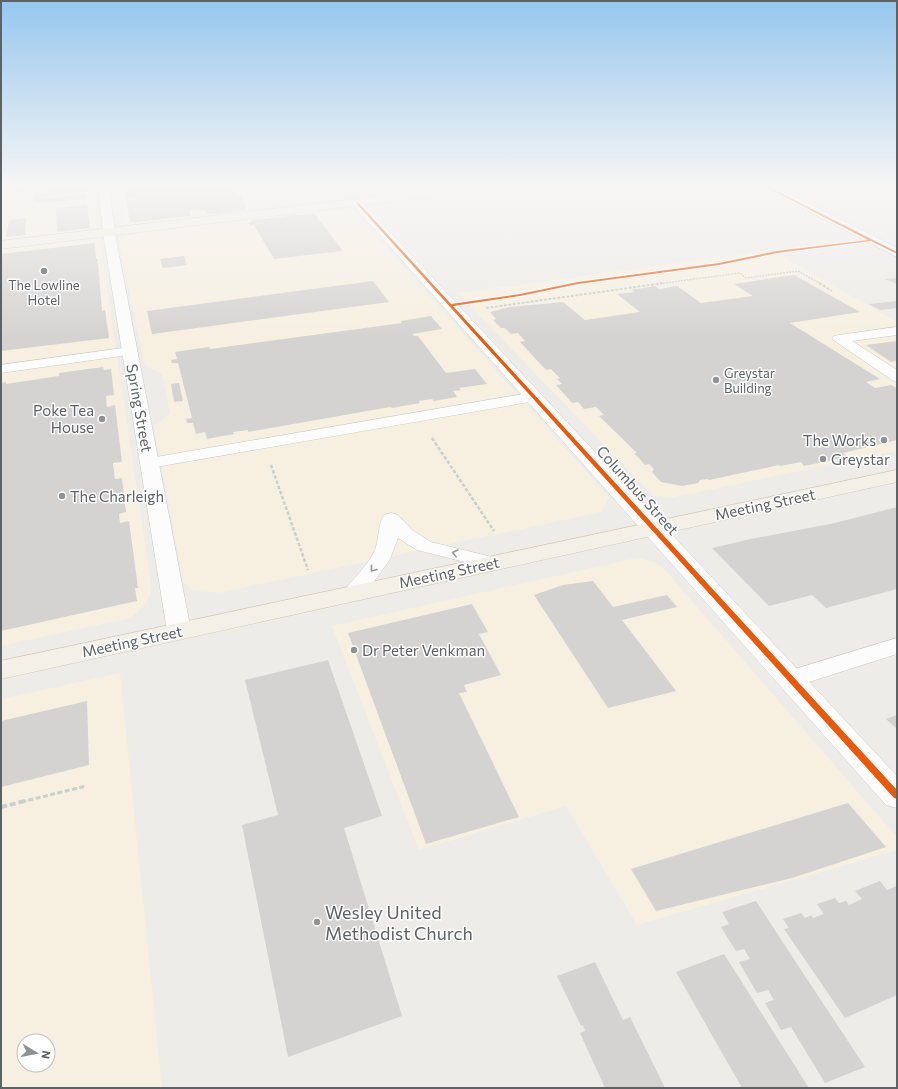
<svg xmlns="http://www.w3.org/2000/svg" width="898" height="1089" font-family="Commissioner,sans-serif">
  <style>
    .commercial { fill: #f7f0e1; fill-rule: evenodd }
    .building { fill: #d4d3d1 }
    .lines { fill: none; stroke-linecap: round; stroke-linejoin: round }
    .service-casing { stroke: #cacaca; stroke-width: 1 }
    .minor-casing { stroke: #cacaca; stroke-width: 1 }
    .tertiary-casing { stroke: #cacaca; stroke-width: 1 }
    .secondary-casing { stroke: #c9caca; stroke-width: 1 }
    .primary-casing { stroke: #d7cbb4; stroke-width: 1 }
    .path-far4 { stroke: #c9cfcb; stroke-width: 1.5; stroke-dasharray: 2 1; stroke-linecap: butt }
    .path-far3 { stroke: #c9cfcb; stroke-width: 2; stroke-dasharray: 3 1.5; stroke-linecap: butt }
    .path-far2 { stroke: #c9cfcb; stroke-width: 2.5; stroke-dasharray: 3.5 2; stroke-linecap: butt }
    .path-far1 { stroke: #c9cfcb; stroke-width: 3; stroke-dasharray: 5 2.5; stroke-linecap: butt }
    .path { stroke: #c9cfcb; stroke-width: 4; stroke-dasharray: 6 3; stroke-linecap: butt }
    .service { fill: #fcfcfc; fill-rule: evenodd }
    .minor { fill: #fcfcfc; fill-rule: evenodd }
    .tertiary { fill: #fcfcfc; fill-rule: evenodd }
    .secondary { fill: #fcfcfc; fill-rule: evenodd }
    .primary { fill: #f3f0e8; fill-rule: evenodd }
    .cycleway-casing { stroke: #fff; stroke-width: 2 }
    .cycleway { fill: #e8590c; fill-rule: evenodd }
    .oneway { stroke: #95989b }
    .poi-dot { fill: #8f9294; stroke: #fff; stroke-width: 1.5 }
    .labels { text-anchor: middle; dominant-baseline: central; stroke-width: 3; stroke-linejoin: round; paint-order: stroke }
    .far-poi-label { font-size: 13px; fill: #5d6267; stroke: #fff }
    .street-label { font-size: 15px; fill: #5d6267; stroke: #fff }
    .poi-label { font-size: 15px; fill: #5d6267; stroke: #fff; text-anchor: start }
    .near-poi-label { font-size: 18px; fill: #5d6267; stroke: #fff; text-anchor: start }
  </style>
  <rect width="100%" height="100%" fill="#edece8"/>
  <g class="commercial">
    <path d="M118 185H241L253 212 127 225Z"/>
    <path d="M5 193 2 209 95 200 99 226 83 231 1 240V194Z"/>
    <path d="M338 209 354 211 608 496 607 502 601 512 218 593 192 590 184 582 154 427 170 413 162 374 145 366 119 242 121 239 136 233Z"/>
    <path d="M87 240 100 241 152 590 145 605 131 618 1 646V250Z"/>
    <path d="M771 250 897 322V451L669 498 653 496 458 293Z"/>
    <path d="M640 558 654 562 664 569 897 837V850L637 925 566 806 419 850 332 626 631 559Z"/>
    <path d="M120 673 162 1088H1V699ZM24 1041H48V1065H24Z"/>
  </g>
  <g class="building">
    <path d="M41 185H78V186L16 192 17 188Z"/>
    <path d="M236 185 237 188H232L235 189 237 194 235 195 236 196H241L247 210H245L215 214H207L205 210 189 211 191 216 137 222H130L126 201 137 200 136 197 126 199 123 186Z"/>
    <path d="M85 187 86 191 35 198V191Z"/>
    <path d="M85 194 86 199 39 203V202H34V199Z"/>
    <path d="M87 205 90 228 57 232 56 208Z"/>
    <path d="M314 213 343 251 274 259 254 225 251 226 248 223 253 220Z"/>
    <path d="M26 218 25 235 6 237 9 220Z"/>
    <path d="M95 243 96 258 98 260 96 264 98 263 102 311 105 310 109 338 1 351V254Z"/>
    <path d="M184 256 187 265 163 268 160 259Z"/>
    <path d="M794 275 860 312 790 323 880 379 866 382 875 388 891 385 897 388V440L843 453 848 457 804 466 801 462 780 466 779 465 709 480 708 479 700 480 698 483 682 486 661 482 652 472 654 469 649 464 645 465 634 453H637L599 416 604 415 596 407 584 409 578 402 572 403 556 385 562 384 557 379 560 378 551 369 546 370 520 342 525 341 518 333 511 334 505 328H501L493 320 496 319 490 312 510 307 563 302 585 320 640 312 617 294 634 292 631 290 655 286 659 289 677 286 701 303 753 296 734 284Z"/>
    <path d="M897 278V284L884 279Z"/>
    <path d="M373 281 389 302 152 334 147 311Z"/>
    <path d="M897 301V308L880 310 869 304Z"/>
    <path d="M431 316 442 329 412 334 414 336H418L446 373 475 369 487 384 459 388 461 390 453 391 457 397 434 401 432 399 419 401 420 403 392 408 390 407 248 432V430L233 432 234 434 207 439 205 432 196 434 193 423H187L186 419 192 418 178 363H172L171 360 177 359 175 352 209 347 210 349 402 323 401 321Z"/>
    <path d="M897 341V361L891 362 866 345Z"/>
    <path d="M103 367 104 370 111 369 114 395 106 396 107 407 115 405 122 462 113 463 115 479 122 478 126 512 119 514 120 523 129 521 138 588H135L137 601 1 631V383L6 382V384L59 376V373Z"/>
    <path d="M179 383 183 401 174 402 171 384Z"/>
    <path d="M897 507V589L826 608 812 595 769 606 712 548 751 539 835 523Z"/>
    <path d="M593 581 613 607 667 595 677 607 622 620 676 691 608 708 534 595 563 585Z"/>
    <path d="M472 604 488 632 479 634 501 675 464 685 467 692 459 693 519 817 426 844 348 633Z"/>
    <path d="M328 660 382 816 344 828 402 1016 288 1057 242 825 278 815 245 680Z"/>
    <path d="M87 701 89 765 1 787V721Z"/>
    <path d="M897 715V729L886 719Z"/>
    <path d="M848 803 886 847 792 878 656 911 631 869Z"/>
    <path d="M880 881 887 890 897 886V995L845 1018 784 929 789 928 783 919 801 913 805 918 811 915 813 918 824 914 817 904 835 898 839 903 846 901 849 905 862 899 855 891Z"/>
    <path d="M756 901 803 973 865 1067 825 1083 791 1027 781 1030 765 1003 774 1000 768 990 757 993 739 962 750 959 744 949 736 951 721 927 729 924 722 912Z"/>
    <path d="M724 954 809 1088H742L676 972Z"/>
    <path d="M595 962 623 1020 630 1017 665 1088H605L580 1033 585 1031 583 1025 581 1026 557 976Z"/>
  </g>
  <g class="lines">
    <defs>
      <g id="service">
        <path d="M897 327V335L852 341 897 370V382L892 380 832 339 834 336 839 335Z"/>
        <path d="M130 347 135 348 137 351 135 354 1 373V365Z"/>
        <path d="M535 392 541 394 543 397 541 400 150 468 144 467 141 463 144 459 150 458Z"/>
        <path d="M391 513 398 515 412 530 431 542 500 559 503 563 500 567 493 569 417 550 398 538 390 559 362 598 354 600 346 598 343 593C353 578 367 567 375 550 379 539 378 524 384 515Z"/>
        <path d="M897 638V654L790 688 782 685 778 679 782 673Z"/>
      </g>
      <path id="minor" d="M758 185H771L897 248V257Z"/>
      <path id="tertiary" d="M357 200 361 201 897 776V808L886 805 353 205 352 203 353 201Z"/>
      <path id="secondary" d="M98 185H108L116 239 191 631 188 637 179 639 170 637 167 631 104 239Z"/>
      <g id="primary">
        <path d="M475 185H507L502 188 1 249V241Z"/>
        <path d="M897 470V482L1 679V661Z"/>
      </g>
    </defs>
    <use href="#service" class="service-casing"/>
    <use href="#minor" class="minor-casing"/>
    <use href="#tertiary" class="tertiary-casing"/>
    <use href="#secondary" class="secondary-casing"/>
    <use href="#primary" class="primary-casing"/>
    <path class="path-far4" d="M657 284 740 273 746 278 798 271 821 284"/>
    <g class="path-far3">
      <path d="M819 283 832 291"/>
      <path d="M486 308 664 283"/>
    </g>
    <g class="path-far2">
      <path d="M432 438 494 531"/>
      <path d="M271 465 308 570"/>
    </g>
    <path class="path-far1" d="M21 802 86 786"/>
    <path class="path" d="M1 807 25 801"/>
    <use href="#service" class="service"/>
    <use href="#minor" class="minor"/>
    <use href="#tertiary" class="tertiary"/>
    <use href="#secondary" class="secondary"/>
    <use href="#primary" class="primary"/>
    <defs>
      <path id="cycleway" d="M762 185H765L897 252V254L871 241 777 253 719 265 578 284 520 296 453 306 897 790V799L894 798 356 203 358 202 451 304 520 294 578 282 719 263 777 251 868 240Z"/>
    </defs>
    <use href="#cycleway" class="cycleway-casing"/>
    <use href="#cycleway" class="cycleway"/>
  </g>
  <defs><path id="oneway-chevron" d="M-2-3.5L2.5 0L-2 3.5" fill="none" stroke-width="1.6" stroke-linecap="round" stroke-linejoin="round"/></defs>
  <g class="oneway">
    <use href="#oneway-chevron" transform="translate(455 553) rotate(-166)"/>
    <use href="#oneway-chevron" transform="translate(373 569) rotate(128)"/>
  </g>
  <linearGradient id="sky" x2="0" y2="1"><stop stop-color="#96c7ee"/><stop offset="0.55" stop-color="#f7f6f5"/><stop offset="1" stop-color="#f7f6f5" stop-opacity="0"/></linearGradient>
  <rect width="898" height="338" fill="url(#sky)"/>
  <g class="poi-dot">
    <circle cx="44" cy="271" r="4"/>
    <circle cx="716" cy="380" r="4"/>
    <circle cx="102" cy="419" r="4"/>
    <circle cx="884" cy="440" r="4"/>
    <circle cx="823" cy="459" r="4"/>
    <circle cx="62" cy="496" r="4"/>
    <circle cx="354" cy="650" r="4"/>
    <circle cx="317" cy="922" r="4"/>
  </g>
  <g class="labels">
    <g class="far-poi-label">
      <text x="44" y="285">The Lowline<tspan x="44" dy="15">Hotel</tspan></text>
      <text x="724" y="373" text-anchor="start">Greystar<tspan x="724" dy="15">Building</tspan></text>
    </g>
    <g class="street-label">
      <text transform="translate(140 408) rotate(80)">Spring Street</text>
      <text transform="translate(638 490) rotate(48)">Columbus Street</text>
      <text transform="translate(765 504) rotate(-12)">Meeting Street</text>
      <text transform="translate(449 572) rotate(-12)">Meeting Street</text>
      <text transform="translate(132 641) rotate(-12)">Meeting Street</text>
    </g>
    <g class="poi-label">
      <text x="94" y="410" text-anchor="end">Poke Tea<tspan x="94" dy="17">House</tspan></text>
      <text x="876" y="440" text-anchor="end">The Works</text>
      <text x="831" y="459">Greystar</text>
      <text x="70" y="496">The Charleigh</text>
      <text x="362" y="650">Dr Peter Venkman</text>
    </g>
    <g class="near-poi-label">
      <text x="325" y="912">Wesley United<tspan x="325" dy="21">Methodist Church</tspan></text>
    </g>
  </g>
  <rect width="898" height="1089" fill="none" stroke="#5d6267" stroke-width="4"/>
  <g transform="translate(36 1053) rotate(100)"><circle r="19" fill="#ffffff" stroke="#bec0c2"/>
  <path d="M0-3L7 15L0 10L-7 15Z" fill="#8f9294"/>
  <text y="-6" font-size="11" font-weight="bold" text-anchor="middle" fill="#5d6267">N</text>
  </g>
</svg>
